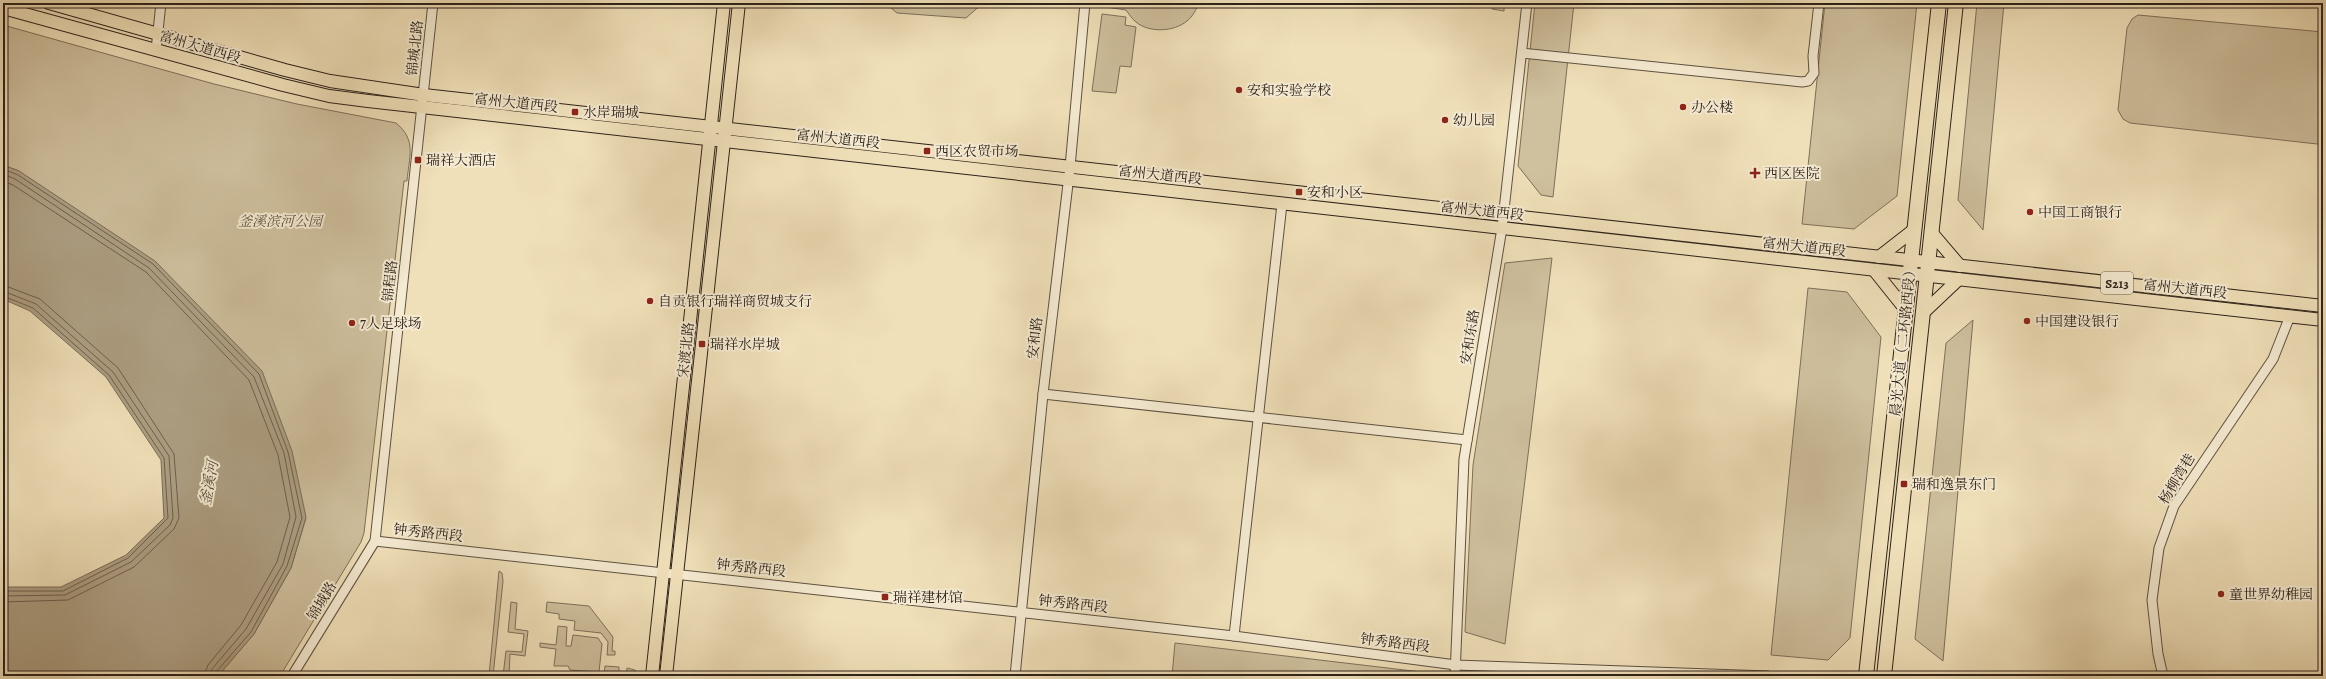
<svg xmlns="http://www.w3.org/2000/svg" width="2326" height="679" font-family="Alegreya,'Noto Serif SC',serif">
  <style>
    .green { fill: #cfc09e; stroke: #7e705c }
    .water { fill: #ad9f83; stroke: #796d59 }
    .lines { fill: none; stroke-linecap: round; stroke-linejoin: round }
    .shore { stroke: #6c604e; stroke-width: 1 }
    .minor-casing { stroke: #5d5142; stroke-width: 11 }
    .major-casing { stroke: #2c211a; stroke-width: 14 }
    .highway-casing { stroke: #2c211a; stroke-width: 16 }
    .minor { stroke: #f5ebd2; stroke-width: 9 }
    .major { stroke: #f0e0b9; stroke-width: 12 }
    .highway { stroke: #f0e0b9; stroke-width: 14 }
    .poi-dot { fill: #8f2418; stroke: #f5ebd2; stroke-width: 1.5 }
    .labels { text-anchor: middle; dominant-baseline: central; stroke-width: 4; stroke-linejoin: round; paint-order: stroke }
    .shield { fill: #f5ebd2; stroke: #685e51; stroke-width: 1 }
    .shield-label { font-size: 13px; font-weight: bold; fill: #2c211a }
    .street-label { font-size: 14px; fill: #2c211a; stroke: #f5ebd2 }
    .poi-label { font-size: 14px; fill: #2c211a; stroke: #f5ebd2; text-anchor: start }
    .park-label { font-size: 14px; font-style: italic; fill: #5d5142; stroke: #f5ebd2 }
    .water-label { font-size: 15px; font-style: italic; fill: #594d3f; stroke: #f5ebd2 }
  </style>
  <rect width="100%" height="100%" fill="#f0e0b9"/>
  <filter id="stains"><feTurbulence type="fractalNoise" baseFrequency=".005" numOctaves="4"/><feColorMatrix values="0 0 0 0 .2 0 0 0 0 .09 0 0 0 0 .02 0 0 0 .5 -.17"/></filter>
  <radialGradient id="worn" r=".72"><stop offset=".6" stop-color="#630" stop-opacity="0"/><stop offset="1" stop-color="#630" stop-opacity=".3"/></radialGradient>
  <g class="green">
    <path d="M885 3H983L966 18 897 13Z"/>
    <path d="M1106 3H1199C1196 10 1193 16 1187 21 1174 32 1149 33 1136 22 1132 19 1129 14 1126 10L1106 7Z"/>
    <path d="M1448 3H1475C1466 9 1458 8 1448 3Z"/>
    <path d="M1492 3H1504V11L1492 9Z"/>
    <path d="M1535 3H1574L1553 197 1541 195 1518 166Z"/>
    <path d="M1825 3H1917L1897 196 1854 229 1802 224Z"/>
    <path d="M1977 3H2004L1983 230 1958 200Z"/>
    <path d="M1102 14 1126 17 1125 25 1136 27 1131 67 1120 66 1116 93 1092 91Z"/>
    <path d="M2138 15 2323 32V141L2317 144 2130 123 2123 119 2118 110 2127 28 2132 19Z"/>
    <path d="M3 25 214 84 297 104 396 123C417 140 409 157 407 181H404L364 533 361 542 280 676H218L254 634 291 568 306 518 19 171 3 165Z"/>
    <path d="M1552 258 1505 644 1465 632 1473 465 1505 263Z"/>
    <path d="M1808 288 1847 292 1881 337 1850 638 1828 660 1771 655Z"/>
    <path d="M1973 320 1943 661 1915 639 1946 343Z"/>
    <path d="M499 571 502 573 503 581 493 676H489Z"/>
    <path d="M511 602 517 603 515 629 528 631 525 656 510 654 509 676H503L506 651 522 652 524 634 508 632Z"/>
    <path d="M547 602 589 606 613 637 612 651H615V655H607L608 642 601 633 574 630 575 621 559 619V614L546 612Z"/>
    <path d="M558 626 567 627 566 646H571L573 635 598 638 602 644 599 672 570 670 568 666H554L556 649 540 647V643L556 645Z"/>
    <path d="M1175 643 1430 673 1432 676H1172Z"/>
    <path d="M605 666 619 667V674L625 676H604Z"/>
    <path d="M627 668 635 670 639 676H626Z"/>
  </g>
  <path class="water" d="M3 165 19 171 155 261 262 371 292 451 306 517 291 568 254 634 218 676H3V587H61L126 555 164 518 161 460 106 377 30 311 3 299Z"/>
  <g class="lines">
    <g class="shore">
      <path d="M3 169 18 175 153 264 259 374 288 452 302 518 287 566 251 632 216 672 215 676"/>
      <path d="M3 174 15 179 149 268 254 377 284 453 296 517 283 564 246 629 212 669 210 676"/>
      <path d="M3 181 13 185 146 272 249 380 278 455 290 517 277 562 241 625 208 665 204 676"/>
      <path d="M3 285 40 299 118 368 174 454 179 518 174 529 134 567 68 600 3 602"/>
      <path d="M3 291 36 304 113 372 169 456 173 518 170 525 131 562 65 595 3 596"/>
      <path d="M3 296 33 308 109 375 164 458 168 518 128 558 63 591H3"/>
    </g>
    <defs>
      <g id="minor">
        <path d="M156 50 161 3"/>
        <path d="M1522 53 1802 82 1808 81 1814 73 1813 56 1819 3"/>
        <path d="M1043 394 1467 440"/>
        <path d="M375 541 1234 636 1456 665 1768 676"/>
        <path d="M1234 636 1282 204"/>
        <path d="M292 676 375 541 433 3"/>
        <path d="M1015 676 1043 394 1070 167 1085 3"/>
        <path d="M1455 676 1464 459 1502 228 1527 3"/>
        <path d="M2163 676 2158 654 2152 600 2159 548 2174 506 2273 359 2290 316"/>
      </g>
      <g id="major">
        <path d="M49 3 285 70 330 81 424 95 2323 306"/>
        <path d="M3 8 283 85 329 96 368 101 2323 320"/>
        <path d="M1931 232 1960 266"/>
        <path d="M1879 257 1915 229"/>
        <path d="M1874 270 1906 310"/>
        <path d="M1923 313 1959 279"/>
        <path d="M652 676 724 3"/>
        <path d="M666 676 739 3"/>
      </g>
      <g id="highway">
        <path d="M1866 676 1939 3"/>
        <path d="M1884 676 1956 3"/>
      </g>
    </defs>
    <use href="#minor" class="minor-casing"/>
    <use href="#major" class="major-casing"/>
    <use href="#highway" class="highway-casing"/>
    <use href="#minor" class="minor"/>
    <use href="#major" class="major"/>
    <use href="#highway" class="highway"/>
  </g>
  <g class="poi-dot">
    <circle cx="1239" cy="90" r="4"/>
    <circle cx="1683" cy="107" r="4"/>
    <rect x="571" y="108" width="8" height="8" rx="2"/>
    <circle cx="1445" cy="120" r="4"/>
    <rect x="923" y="147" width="8" height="8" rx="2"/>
    <rect x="414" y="156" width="8" height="8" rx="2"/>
    <path d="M1753 167h4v4h4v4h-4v4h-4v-4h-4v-4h4z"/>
    <rect x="1295" y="188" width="8" height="8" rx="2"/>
    <circle cx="2030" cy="212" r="4"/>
    <circle cx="650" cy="301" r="4"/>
    <circle cx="2027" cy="321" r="4"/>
    <circle cx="352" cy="323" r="4"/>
    <rect x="698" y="340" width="8" height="8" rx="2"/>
    <rect x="1900" y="480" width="8" height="8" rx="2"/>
    <circle cx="2221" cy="594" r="4"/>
    <rect x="881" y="593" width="8" height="8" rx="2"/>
  </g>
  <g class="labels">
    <rect class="shield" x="2101" y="272" width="32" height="22" rx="3"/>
    <g class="shield-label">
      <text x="2117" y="283">S213</text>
    </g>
    <g class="street-label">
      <text transform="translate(200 47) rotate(16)">富州大道西段</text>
      <text transform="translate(415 48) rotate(-84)">锦城北路</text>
      <text transform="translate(516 103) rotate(6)">富州大道西段</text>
      <text transform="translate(838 139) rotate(6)">富州大道西段</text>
      <text transform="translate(1160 175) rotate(6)">富州大道西段</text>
      <text transform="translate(1482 211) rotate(6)">富州大道西段</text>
      <text transform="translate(1804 247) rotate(6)">富州大道西段</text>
      <text transform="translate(390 281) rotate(-84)">锦程路</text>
      <text transform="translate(2185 289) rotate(6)">富州大道西段</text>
      <text transform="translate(1470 337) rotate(-81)">安和东路</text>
      <text transform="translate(1035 338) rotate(-83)">安和路</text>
      <text transform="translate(1903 340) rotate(-84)">晨光大道（二环路西段）</text>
      <text transform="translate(686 350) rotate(-84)">宋渡北路</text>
      <text transform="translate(2177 479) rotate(-59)">杨柳湾巷</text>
      <text transform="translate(428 533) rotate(6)">钟秀路西段</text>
      <text transform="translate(751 568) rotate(6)">钟秀路西段</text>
      <text transform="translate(322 601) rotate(-59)">锦城路</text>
      <text transform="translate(1073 604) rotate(6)">钟秀路西段</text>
      <text transform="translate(1395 643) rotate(7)">钟秀路西段</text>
    </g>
    <g class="poi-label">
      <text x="1247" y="90">安和实验学校</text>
      <text x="1691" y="107">办公楼</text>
      <text x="583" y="112">水岸瑞城</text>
      <text x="1453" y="120">幼儿园</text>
      <text x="935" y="151">西区农贸市场</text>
      <text x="426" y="160">瑞祥大酒店</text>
      <text x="1764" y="173">西区医院</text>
      <text x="1307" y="192">安和小区</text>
      <text x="2038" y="212">中国工商银行</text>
      <text x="658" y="301">自贡银行瑞祥商贸城支行</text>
      <text x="2035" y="321">中国建设银行</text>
      <text x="360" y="323">7人足球场</text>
      <text x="710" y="344">瑞祥水岸城</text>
      <text x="1912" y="484">瑞和逸景东门</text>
      <text x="2229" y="594">童世界幼稚园</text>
      <text x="893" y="597">瑞祥建材馆</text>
    </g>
    <g class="park-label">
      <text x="280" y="221">釜溪滨河公园</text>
    </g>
    <g class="water-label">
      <text transform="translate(209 483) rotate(-80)">釜溪河</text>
    </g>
  </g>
  <rect width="2326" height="679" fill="none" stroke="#f0e0b9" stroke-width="16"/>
  <rect x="4" y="4" width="2318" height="671" fill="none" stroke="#2c211a" stroke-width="2"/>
  <rect x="8" y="8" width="2310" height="663" fill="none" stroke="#2c211a"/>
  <rect width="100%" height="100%" filter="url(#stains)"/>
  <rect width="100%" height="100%" fill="url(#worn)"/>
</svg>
